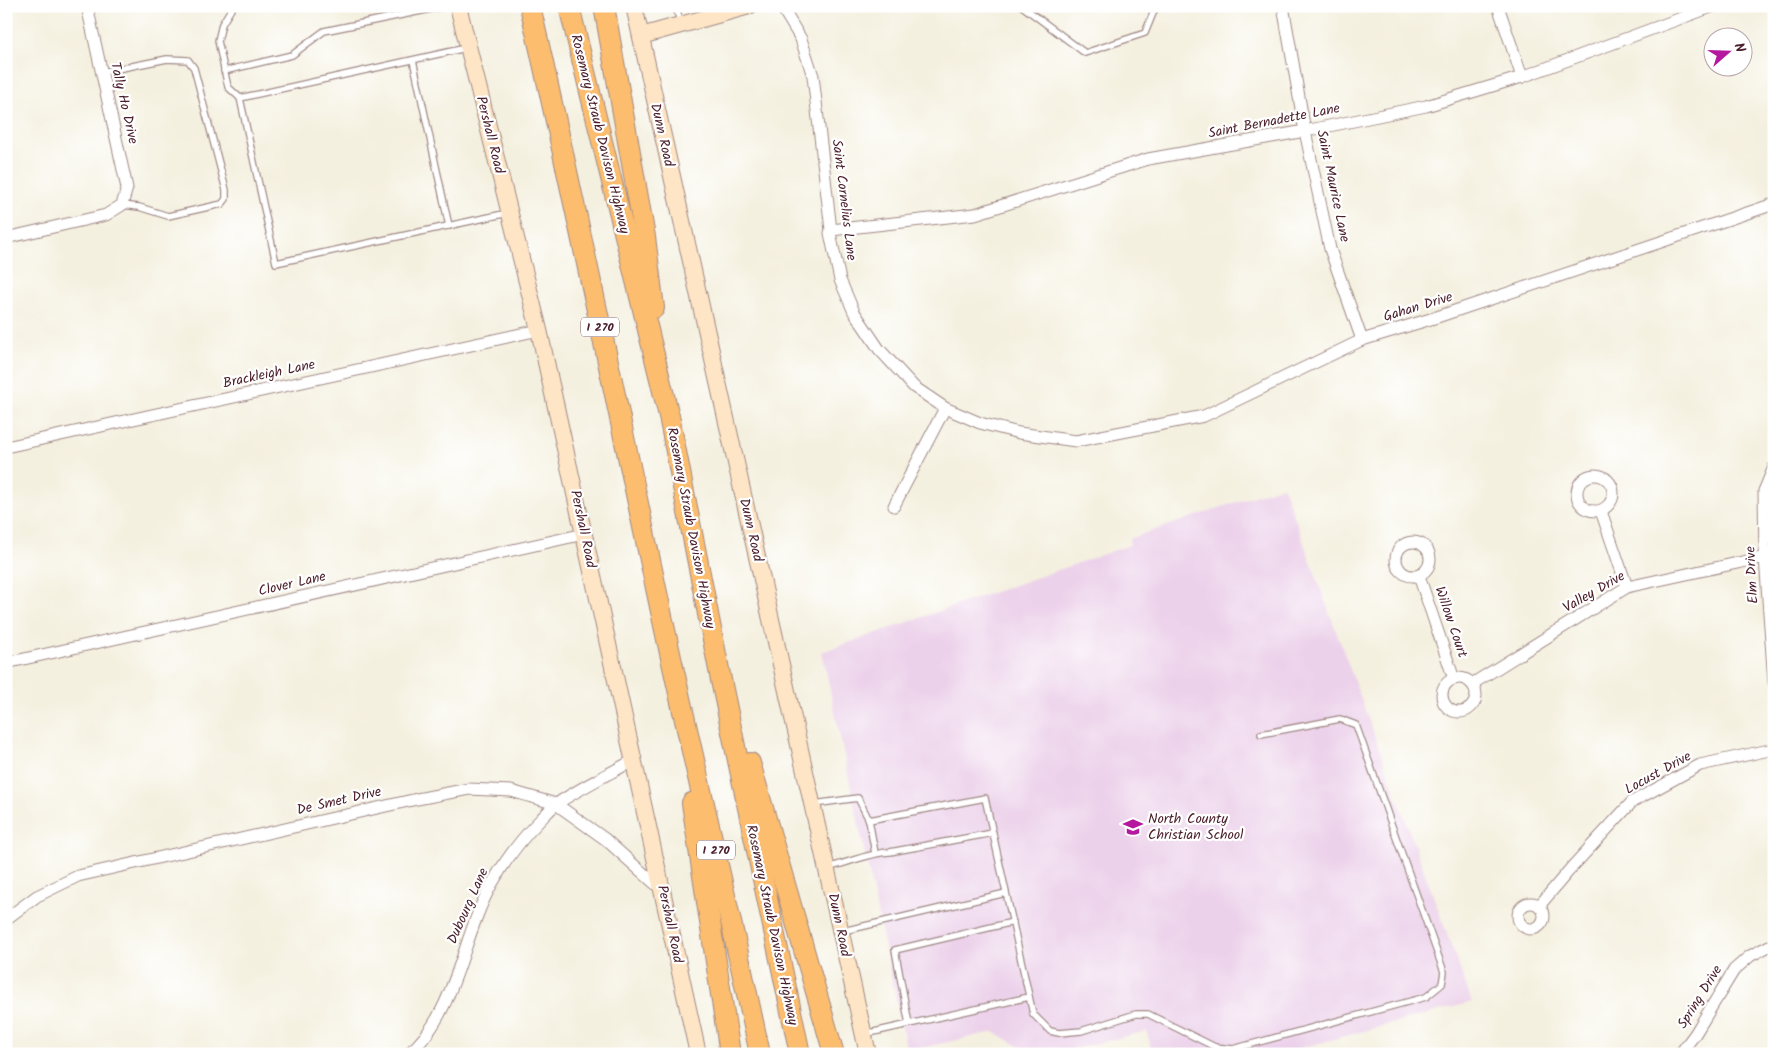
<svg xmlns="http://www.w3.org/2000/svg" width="1780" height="1060" font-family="Kalam,sans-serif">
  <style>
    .built { fill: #ecd1ea }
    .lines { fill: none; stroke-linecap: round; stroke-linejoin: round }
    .lane-casing { stroke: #9f8885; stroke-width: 8 }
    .street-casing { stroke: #9f8885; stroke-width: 13 }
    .secondary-casing { stroke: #9f8885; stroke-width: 18 }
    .highway-casing { stroke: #9f8885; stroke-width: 22 }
    .lane { stroke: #fff; stroke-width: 5.5 }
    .street { stroke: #fff; stroke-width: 11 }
    .secondary { stroke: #fee5c5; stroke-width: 16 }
    .highway { stroke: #fcbd6e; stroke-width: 20 }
    .labels { text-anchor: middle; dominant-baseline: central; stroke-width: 4.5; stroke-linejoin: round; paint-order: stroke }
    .shield { fill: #fff; stroke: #80626b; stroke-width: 1 }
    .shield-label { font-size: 12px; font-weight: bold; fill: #4a1f2b }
    .street-label { font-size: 14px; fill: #4a1f2b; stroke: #fff }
    .poi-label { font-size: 14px; fill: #4a1f2b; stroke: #fff; text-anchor: start }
  </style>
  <rect width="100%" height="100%" fill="#fff"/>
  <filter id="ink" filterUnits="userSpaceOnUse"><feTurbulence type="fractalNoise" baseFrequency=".02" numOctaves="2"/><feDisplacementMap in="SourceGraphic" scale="10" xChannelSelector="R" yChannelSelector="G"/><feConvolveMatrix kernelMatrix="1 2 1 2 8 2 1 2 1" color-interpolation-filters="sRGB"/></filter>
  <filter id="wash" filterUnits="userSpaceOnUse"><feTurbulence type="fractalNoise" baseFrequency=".0096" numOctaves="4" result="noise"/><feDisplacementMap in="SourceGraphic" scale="20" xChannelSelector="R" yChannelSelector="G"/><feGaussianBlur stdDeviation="1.12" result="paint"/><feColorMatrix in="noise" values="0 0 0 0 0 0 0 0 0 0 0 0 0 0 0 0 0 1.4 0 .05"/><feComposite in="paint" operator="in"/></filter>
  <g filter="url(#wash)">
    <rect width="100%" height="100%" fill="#f4f0df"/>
    <path class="built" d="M1283 486 1472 1002 1278 1054H1152L1147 1031 1054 1054H1034L994 1032 907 1051 822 652 1130 545 1129 539Z"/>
  </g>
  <g filter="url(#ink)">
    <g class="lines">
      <defs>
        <g id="lane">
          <path d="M233 6 222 24 218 41 228 87 240 98"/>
          <path d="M676 6 680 23"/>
          <path d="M1022 6 1085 53 1145 33 1156 6"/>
          <path d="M466 48 240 98 276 263 508 213"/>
          <path d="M413 60 449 226"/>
          <path d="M224 71 292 55 324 31 446 6"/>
          <path d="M102 72 167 59 188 60 194 68 226 190V199L222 204 168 216 139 207 122 205"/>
          <path d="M814 804 858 798 869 820 875 853"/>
          <path d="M869 820 985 798 1033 1014 1050 1031 1059 1033 1081 1031 1136 1014H1148L1215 1047 1233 1049 1426 997 1442 984 1444 972 1356 725 1340 719 1261 734"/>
          <path d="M827 868C848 863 868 853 890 852L993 833"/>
          <path d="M843 931 1006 893"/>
          <path d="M909 1024 895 950 1013 922"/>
          <path d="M865 1034 1029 997"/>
        </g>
        <g id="street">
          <path d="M781 6 801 39 813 76 831 230 830 233 840 280 854 312 879 349 914 387 945 408 980 423 1019 433 1076 441 1204 416 1362 340 1434 318 1774 204"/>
          <path d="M1283 6 1305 131 1330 249 1362 340"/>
          <path d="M1498 6 1522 77"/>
          <path d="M831 230 975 214 1148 159 1305 131 1426 106 1522 77 1714 6"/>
          <path d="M6 238 106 215 122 205 127 188 87 6"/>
          <path d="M6 447 539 330"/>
          <path d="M1774 467 1764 491 1765 557 1774 683"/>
          <circle cx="1595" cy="493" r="18"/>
          <path d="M894 506 945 408"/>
          <path d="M1601 511 1627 587"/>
          <circle cx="1413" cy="559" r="17"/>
          <path d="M1419 576 1454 679"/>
          <path d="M6 663 584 534"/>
          <circle cx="1459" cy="695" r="17"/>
          <path d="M1472 684 1627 587 1765 557H1774"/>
          <circle cx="1531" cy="916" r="13"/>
          <path d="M1539 906 1572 867 1632 802 1700 765 1774 749"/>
          <path d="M6 919 37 896 78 876 417 799 469 789 511 791 556 804 605 839 662 890"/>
          <path d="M408 1054C457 1014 462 934 493 882 506 859 522 838 541 819 546 814 552 807 558 803 582 787 609 774 634 760"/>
          <path d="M1680 1054 1695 1034 1734 970 1750 956 1769 946H1774"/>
        </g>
        <g id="secondary">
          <path d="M458 6 539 330 698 1054"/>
          <path d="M634 6 868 1054"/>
          <path d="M641 36 749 6"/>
        </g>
        <g id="highway">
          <path d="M530 6C579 218 622 431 668 644 698 781 731 917 760 1054"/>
          <path d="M569 6 669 416 722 685 800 1054"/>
          <path d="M604 6 645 237 654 308"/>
          <path d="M750 763 834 1054"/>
          <path d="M692 803 730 1054"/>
        </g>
      </defs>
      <use href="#lane" class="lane-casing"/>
      <use href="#street" class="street-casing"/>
      <use href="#secondary" class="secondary-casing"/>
      <use href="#highway" class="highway-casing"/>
      <use href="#lane" class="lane"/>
      <use href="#street" class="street"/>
      <use href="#secondary" class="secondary"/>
      <use href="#highway" class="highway"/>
    </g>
  </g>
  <defs>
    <symbol id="school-bare" viewBox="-9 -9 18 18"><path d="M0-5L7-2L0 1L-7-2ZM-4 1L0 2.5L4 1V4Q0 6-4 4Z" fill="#b5179e" stroke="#fff" stroke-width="2.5" paint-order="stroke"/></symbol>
  </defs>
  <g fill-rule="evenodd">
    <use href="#school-bare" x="1119" y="813" width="28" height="28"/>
  </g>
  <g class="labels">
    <g class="shield">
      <rect x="581" y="317.5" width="38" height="19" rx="4"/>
      <rect x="697" y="840.5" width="38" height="19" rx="4"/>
    </g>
    <g class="shield-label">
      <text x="600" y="327">I 270</text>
      <text x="716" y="850">I 270</text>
    </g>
    <g class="street-label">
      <text transform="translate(124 103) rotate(77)">Tally Ho Drive</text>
      <text transform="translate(1274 121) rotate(-11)">Saint Bernadette Lane</text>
      <text transform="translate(600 134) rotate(76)">Rosemary Straub Davison Highway</text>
      <text transform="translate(490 135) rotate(76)">Pershall Road</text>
      <text transform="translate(662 135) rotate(77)">Dunn Road</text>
      <text transform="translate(1333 186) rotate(78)">Saint Maurice Lane</text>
      <text transform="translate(844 200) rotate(83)">Saint Cornelius Lane</text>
      <text transform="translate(1418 307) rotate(-17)">Gahan Drive</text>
      <text transform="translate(269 374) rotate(-12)">Brackleigh Lane</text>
      <text transform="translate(691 528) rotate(79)">Rosemary Straub Davison Highway</text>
      <text transform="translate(583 529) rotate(78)">Pershall Road</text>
      <text transform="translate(751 530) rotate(77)">Dunn Road</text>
      <text transform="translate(1752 575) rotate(-93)">Elm Drive</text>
      <text transform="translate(292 584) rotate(-13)">Clover Lane</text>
      <text transform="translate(1594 592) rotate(-30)">Valley Drive</text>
      <text transform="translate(1451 622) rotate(71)">Willow Court</text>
      <text transform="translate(1658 773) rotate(-29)">Locust Drive</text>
      <text transform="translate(339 801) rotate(-13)">De Smet Drive</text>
      <text transform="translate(468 906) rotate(-66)">Dubourg Lane</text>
      <text transform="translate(670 924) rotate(78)">Pershall Road</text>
      <text transform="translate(772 925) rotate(78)">Rosemary Straub Davison Highway</text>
      <text transform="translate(839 925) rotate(78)">Dunn Road</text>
      <text transform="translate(1700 997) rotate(-58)">Spring Drive</text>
    </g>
    <g class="poi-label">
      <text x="1148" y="819">North County<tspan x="1148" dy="16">Christian School</tspan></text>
    </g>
  </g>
  <rect width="1780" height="1060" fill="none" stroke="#fff" stroke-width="25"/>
  <g transform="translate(1728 52) rotate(70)"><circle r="24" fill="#ffffff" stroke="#b7a5aa"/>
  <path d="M0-4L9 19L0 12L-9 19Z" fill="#b5179e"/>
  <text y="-8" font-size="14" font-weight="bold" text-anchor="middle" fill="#4a1f2b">N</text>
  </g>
</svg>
